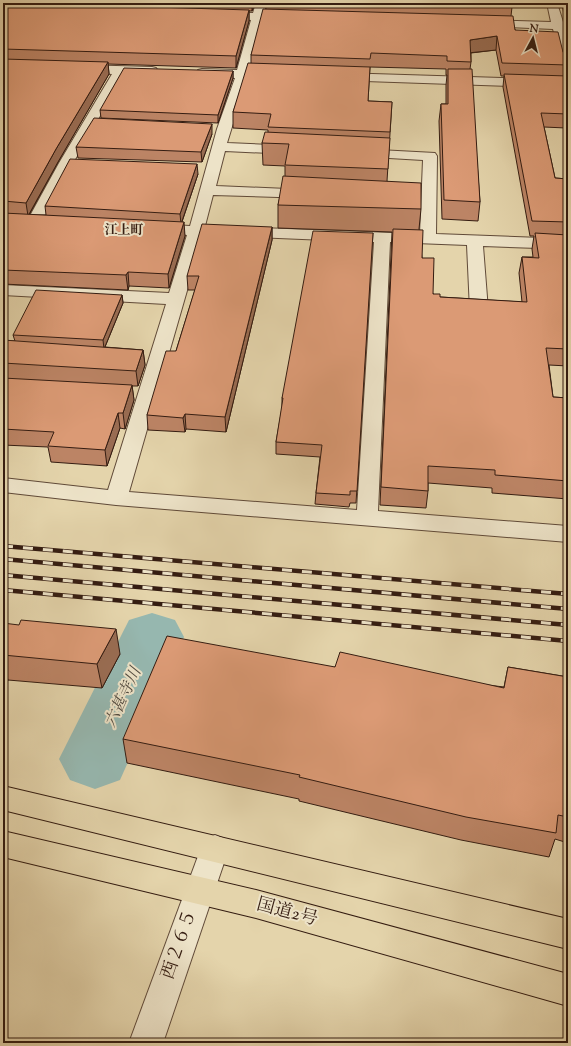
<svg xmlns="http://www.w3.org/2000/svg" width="571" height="1046" font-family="'Sorts Mill Goudy','Noto Serif JP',serif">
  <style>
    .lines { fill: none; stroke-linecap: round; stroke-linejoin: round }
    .river { fill: #96b7af; fill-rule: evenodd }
    .minor-casing { stroke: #604a38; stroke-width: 2 }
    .highway-casing { stroke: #341c11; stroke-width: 2 }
    .minor { fill: #ede3c8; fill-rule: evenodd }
    .highway { fill: #e4d4ab; fill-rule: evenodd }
    .rail-casing { stroke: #341c11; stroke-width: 4.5 }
    .rail { stroke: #ede3c8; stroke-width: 3; stroke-dasharray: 10; stroke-linecap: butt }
    .wall { fill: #bc8465; stroke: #341c11; fill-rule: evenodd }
    .shaded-wall { fill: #996c52; stroke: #341c11 }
    .building { fill: #db9a75; stroke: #341c11 }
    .labels { text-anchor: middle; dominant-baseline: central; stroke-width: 4; stroke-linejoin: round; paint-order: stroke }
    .far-neighbourhood-label { font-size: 13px; font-weight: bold; fill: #341c11; stroke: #ede3c8 }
    .water-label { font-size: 16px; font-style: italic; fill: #514a40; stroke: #ede3c8 }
    .near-street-label { font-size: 18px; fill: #341c11; stroke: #ede3c8 }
  </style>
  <rect width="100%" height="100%" fill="#e4d4ab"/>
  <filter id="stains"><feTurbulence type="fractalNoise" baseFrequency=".005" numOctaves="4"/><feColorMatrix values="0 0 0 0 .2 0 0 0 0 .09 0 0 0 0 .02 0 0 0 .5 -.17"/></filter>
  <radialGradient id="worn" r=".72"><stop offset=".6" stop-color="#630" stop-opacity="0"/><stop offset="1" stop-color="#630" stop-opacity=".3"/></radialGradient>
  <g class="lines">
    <path class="river" d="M152 613 175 620 184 637 120 780 95 789 70 780 59 759 129 620Z"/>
    <defs>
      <g id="minor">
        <path d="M256 3H266L264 13 292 15 298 18 292 21 262 20 249 71 278 72 280 75 278 78 274 79 247 78 227 143 292 146 297 147 299 150 297 153 292 154 225 151 216 186 310 190 315 191 317 194 315 197 310 198 213 195 205 226 420 234 423 160 355 156 353 153 355 150 360 149 435 153 437 156 436 234 568 239V249L483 246 488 310 485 314 479 315 473 314 470 310 467 245 390 242 378 511 568 526V542L116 505 3 492V478L108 490 166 304 3 295V285L169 293 187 235 149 232 147 229 149 226 155 224 190 226 217 129 235 78 202 77 198 76 196 73 198 70 202 69 237 70 251 20 220 18 214 15 220 12 253 13ZM203 235 374 242 357 510 129 492Z"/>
        <path d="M547 3H557L563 22 568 23V29H564L568 42V69L564 68 562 65 553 29 484 26 478 23 484 20 551 22Z"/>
        <path d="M80 65 152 67 156 68 158 71 156 74 152 75 124 74 73 163 42 223 39 226 34 228 29 226 26 223 59 163 112 74 76 72 74 69 76 66Z"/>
        <path d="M340 73 568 80V88L336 80 334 77 336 74Z"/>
        <path d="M215 835 225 839 229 848 163 1043H129L201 848 205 839Z"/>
      </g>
      <g id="highway">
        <path d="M3 786 568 919V949L3 810Z"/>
        <path d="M3 831 256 890 568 974V1006L256 918 3 857Z"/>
      </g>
    </defs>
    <use href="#minor" class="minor-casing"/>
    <use href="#highway" class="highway-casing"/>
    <use href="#minor" class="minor"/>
    <use href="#highway" class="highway"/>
    <defs>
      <g id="rail">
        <path d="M3 546 568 594"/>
        <path d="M3 559 568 609"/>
        <path d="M3 575 568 625"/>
        <path d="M3 590 568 641"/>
      </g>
    </defs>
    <use href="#rail" class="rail-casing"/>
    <use href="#rail" class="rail"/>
  </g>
  <g class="wall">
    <path d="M6 3H255L252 11H249V21L236 68 108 64 109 74 58 162 29 215H46L45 206 198 174 182 222 185 236 169 288 129 286 128 290 3 284V7Z"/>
    <path d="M266 3H512V7L511 16 515 30 563 52 566 56H568V119L566 128 544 127 555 178 568 179V366L549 365 553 397 568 398V499L492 493V488L428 483V491L426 508 380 505 392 232 278 228V205L285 177V166L263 165 262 143 268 133V130L233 128V112L251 63V55L266 9ZM496 50 501 76H504L503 87 530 236H534L532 249 533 257H522L519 273 522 302 440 297 433 294 422 258 419 229 421 209 387 181 392 102 368 101 370 67 446 69V75H447L446 85V104H441L439 121 442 219 478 221 480 202 470 69 471 62V53Z"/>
    <path d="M562 3H568V36L566 30 568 22 565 21Z"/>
    <path d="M233 71V78L218 123 101 118 100 110Z"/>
    <path d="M212 134 202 162 78 158 76 147Z"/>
    <path d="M272 227V240L226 432 186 429 185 432 148 430 147 415 176 351 195 290H188L187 276Z"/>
    <path d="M373 233 356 503H350L349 507 315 504 316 493 320 457 276 454V442L282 408V398Z"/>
    <path d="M122 295 123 303 105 347 143 350 145 365 138 386H132L134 400 125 429 120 428 107 466 51 462 48 447 3 445V340L15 341 13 335Z"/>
    <path d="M3 623 120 654 102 688 8 680 3 690Z"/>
    <path d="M335 667 504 687 508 667 568 677V843L555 839 549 857 461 840 299 801V799L127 763 123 739Z"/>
  </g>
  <g class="shaded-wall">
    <path d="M252 3H255L252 11Z"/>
    <path d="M249 10V21L236 68V56Z"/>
    <path d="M497 36 496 50 468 53 470 40Z"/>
    <path d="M108 62 109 74 58 162 28 216 26 203 56 149Z"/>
    <path d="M233 71V78L218 123V115Z"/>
    <path d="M212 124V134L202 162 201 152Z"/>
    <path d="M197 164 198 174 181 224 180 214Z"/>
    <path d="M184 222 185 236 169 288 168 274Z"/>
    <path d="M272 227V240L226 432 225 417Z"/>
    <path d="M128 272 129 286 128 290 126 275Z"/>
    <path d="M122 295 123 303 104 349 103 340Z"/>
    <path d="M143 350 145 365 138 386 136 371Z"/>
    <path d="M132 385 134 400 125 429 123 413Z"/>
    <path d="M118 413 120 428 107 466 105 450Z"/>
    <path d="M185 414 186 429 185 432 183 418Z"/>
    <path d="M116 629 120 654 102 688 97 664Z"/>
    <path d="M3 662 8 680 3 690Z"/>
  </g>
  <g class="building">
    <path d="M6 3H27L249 10 236 56 3 49V7Z"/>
    <path d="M381 3H512V7Z"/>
    <path d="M566 3H568V9L567 8Z"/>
    <path d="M263 9 513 16 515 30 558 32 563 52 566 56H568V65L502 63 497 36 470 40 471 62 447 61V56L371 53 370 59 251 55Z"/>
    <path d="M3 59 108 62 56 149 26 203 3 201Z"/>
    <path d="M248 63 370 67 368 101 392 102 390 132 268 127 271 114 233 112Z"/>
    <path d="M124 68 233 71 218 115 100 110Z"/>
    <path d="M448 69H472L480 202 444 200 441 104H448Z"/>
    <path d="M504 74 568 76V102H566L568 110V114L541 113 555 178 568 179V222L532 221Z"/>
    <path d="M94 118 212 124 201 152 76 147Z"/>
    <path d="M265 132 390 138 388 169 285 165 289 144 262 143Z"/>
    <path d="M70 159 197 164 180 214 45 206Z"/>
    <path d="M283 176 421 183V209L278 205Z"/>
    <path d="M3 213 184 222 168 274 128 272 126 275 3 270Z"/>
    <path d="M202 224 272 227 225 417 185 414 183 418 147 415 166 351H176L199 276H187Z"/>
    <path d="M393 229 423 230 422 258H434L433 294H440V297L527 302 522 257 539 258 535 233 568 235V349L546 348 553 397 568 398V481L495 475V470L428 466V491L381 487Z"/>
    <path d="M313 231 373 233 357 491H350V495L316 493 322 445 276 442 283 398H282Z"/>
    <path d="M36 290 122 295 103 340 13 335Z"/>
    <path d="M3 340 143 350 136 371 3 363Z"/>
    <path d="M3 378 132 385 123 413H118L105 450 48 446 54 432 3 429Z"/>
    <path d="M21 620 116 629 97 664 3 655V623L19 625Z"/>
    <path d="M167 636 335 667 340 652 504 688 508 667 568 677V817L558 815 556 833 466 817 299 777 300 775 123 739Z"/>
  </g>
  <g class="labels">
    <g class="far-neighbourhood-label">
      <text x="124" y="231">江上町</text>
    </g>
    <g class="water-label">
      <text transform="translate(124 698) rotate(-65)">六甚寺川</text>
    </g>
    <g class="near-street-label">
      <text transform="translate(287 913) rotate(15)">国道2号</text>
      <text transform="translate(180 945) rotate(-71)">西２６５</text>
    </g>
  </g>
  <rect width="571" height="1046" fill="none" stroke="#e4d4ab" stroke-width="16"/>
  <rect x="4" y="4" width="563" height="1038" fill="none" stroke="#341c11" stroke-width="2"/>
  <rect x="8" y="8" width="555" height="1030" fill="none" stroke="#341c11"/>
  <g transform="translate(533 38) rotate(7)" stroke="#ede3c8" stroke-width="3" paint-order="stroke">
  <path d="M0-3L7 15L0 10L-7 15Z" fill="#341c11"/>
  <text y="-6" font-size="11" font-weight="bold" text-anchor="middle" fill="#341c11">N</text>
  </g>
  <rect width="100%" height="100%" filter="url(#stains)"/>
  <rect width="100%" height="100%" fill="url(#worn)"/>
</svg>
